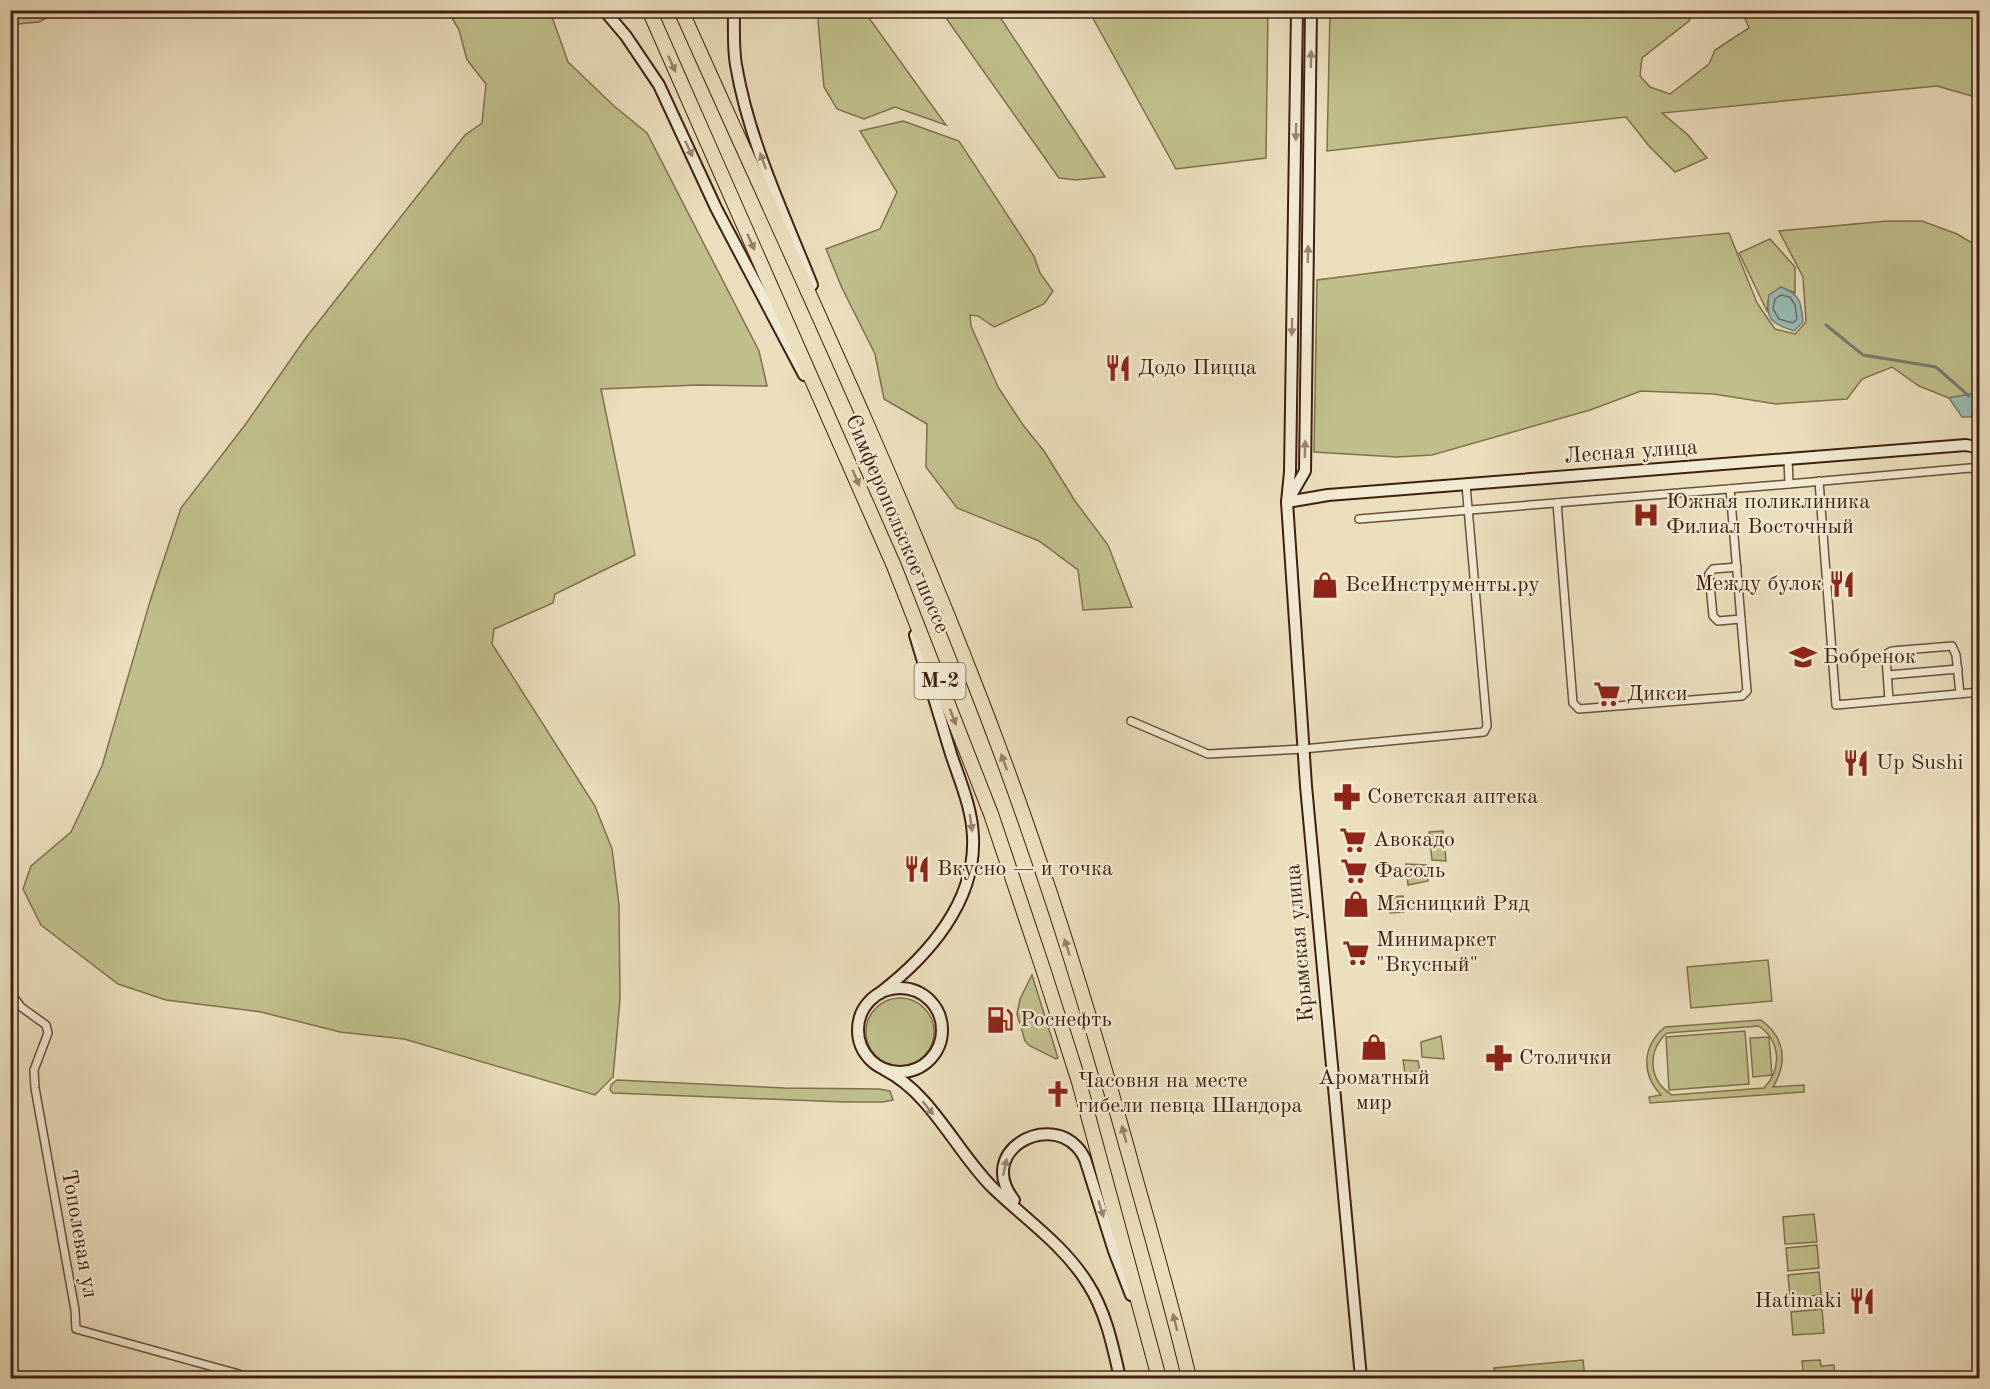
<svg xmlns="http://www.w3.org/2000/svg" width="1990" height="1389" font-family="'Old Standard TT',serif">
  <style>
    .green { fill: #bfbf8b; stroke: #806f4c; stroke-width: 1.5; fill-rule: evenodd }
    .water { fill: #98bbb5; stroke: #757d72; stroke-width: 1.5 }
    .lines { fill: none; stroke-linecap: round; stroke-linejoin: round }
    .shore { stroke: #6c6d62; stroke-width: 1.5 }
    .stream { stroke: #757d72; stroke-width: 3 }
    .street-casing { stroke: #6b4f3a; stroke-width: 10 }
    .secondary-casing { stroke: #411f0e; stroke-width: 14 }
    .highway-casing { stroke: #411f0e; stroke-width: 16 }
    .street { stroke: #f1ead3; stroke-width: 7 }
    .secondary { stroke: #f1ead3; stroke-width: 10 }
    .highway { stroke: #eadebc; stroke-width: 14 }
    .oneway { fill: #998470 }
    .oneway2 { fill: #967e65 }
    .labels { text-anchor: middle; dominant-baseline: central; stroke-width: 4.5; stroke-linejoin: round; paint-order: stroke }
    .shield { fill: #f1ead3; stroke: #765c49; stroke-width: 1.5 }
    .shield-label { font-size: 21px; font-weight: bold; fill: #411f0e }
    .poi-label { font-size: 22px; fill: #411f0e; stroke: #f1ead3; text-anchor: start }
    .street-label { font-size: 22px; fill: #411f0e; stroke: #f1ead3 }
  </style>
  <rect width="100%" height="100%" fill="#eadebc"/>
  <filter id="stains"><feTurbulence type="fractalNoise" baseFrequency=".00333" numOctaves="4"/><feColorMatrix values="0 0 0 0 .2 0 0 0 0 .09 0 0 0 0 .02 0 0 0 .5 -.17"/></filter>
  <radialGradient id="worn" r=".72"><stop offset=".6" stop-color="#630" stop-opacity="0"/><stop offset="1" stop-color="#630" stop-opacity=".3"/></radialGradient>
  <g class="green">
    <path d="M817 10 864 11 946 125 895 107 864 119 837 109 824 87Z"/>
    <path d="M13 11H51L52 15 39 22 18 24Z"/>
    <path d="M448 11H550L568 62 614 106 647 133 759 351 767 386 698 385 601 389 635 555 555 594 553 603 494 629 492 644 595 806 612 849 619 905 620 1000 613 1077 595 1095 404 1039 340 1032 261 1012 166 1000 118 984 41 925 23 889 31 866 71 832 102 766 151 598 181 508 245 425 305 339 465 135 482 123 486 84 467 60 459 30Z"/>
    <path d="M941 11H996L1105 177 1076 180 1059 178Z"/>
    <path d="M1089 11H1268L1266 158 1176 169Z"/>
    <path d="M1330 11H1693L1689 21 1642 58 1640 76 1650 87 1670 94 1709 64 1715 50 1749 28 1742 11H1979V98L1937 86 1662 113 1688 135 1707 158 1675 172 1649 146 1626 117 1327 151Z"/>
    <path d="M903 121 959 141 1034 256 1040 273 1053 291 1044 304 994 327 978 316 970 315 971 326 998 387 1023 425 1044 451 1075 501 1108 545 1132 607 1083 610 1078 570 1039 541 957 508 926 467 927 424 884 399 875 354 842 288 826 249 880 229 897 192 860 131Z"/>
    <path d="M1887 221H1922L1957 234 1979 247V393L1949 398 1919 386 1892 367 1862 379 1847 399 1776 404 1714 394 1641 391 1590 410 1432 455 1397 457 1314 452 1317 280 1578 247 1729 233 1757 303 1775 329 1795 334 1806 322 1803 277 1779 231Z"/>
    <path d="M1770 239 1795 267V293L1781 287 1769 296 1767 311 1739 253Z"/>
    <path d="M1443 831 1446 861 1432 860 1429 832Z"/>
    <path d="M1406 864 1427 865 1428 881 1408 885Z"/>
    <path d="M1403 896 1404 912 1390 913 1389 897Z"/>
    <path d="M1768 960 1772 1001 1691 1008 1687 967Z"/>
    <path d="M1032 975 1058 1058 1056 1059 1030 1046 1025 1041 1017 1014 1020 999Z"/>
    <circle cx="900" cy="1032" r="34"/>
    <path d="M1761 1020C1785 1037 1788 1062 1773 1087L1804 1085V1092L1650 1103 1649 1097 1661 1095C1641 1074 1642 1046 1665 1027ZM1759 1026C1781 1042 1782 1069 1764 1088L1672 1095C1648 1080 1647 1051 1667 1033Z"/>
    <path d="M1745 1031 1749 1084 1669 1090 1666 1037Z"/>
    <path d="M1441 1036 1444 1059 1422 1057 1421 1042Z"/>
    <path d="M1769 1037 1772 1075 1753 1077 1750 1038Z"/>
    <path d="M1403 1060 1418 1061 1420 1072 1405 1073Z"/>
    <path d="M617 1080 785 1088 879 1089 890 1091 893 1100 883 1102H844L613 1093 610 1090 611 1085Z"/>
    <path d="M1814 1214 1817 1242 1785 1244 1783 1217Z"/>
    <path d="M1817 1245 1819 1268 1788 1271 1786 1248Z"/>
    <path d="M1819 1272 1821 1295 1790 1298 1788 1275Z"/>
    <path d="M1822 1309 1824 1333 1793 1335 1791 1312Z"/>
    <path d="M1583 1360 1585 1378H1495L1494 1368Z"/>
    <path d="M1820 1360 1821 1366 1834 1365 1835 1378H1804L1802 1361Z"/>
  </g>
  <g class="water">
    <path d="M1781 287C1801 295 1801 302 1803 322L1794 331C1772 323 1765 321 1769 295Z"/>
    <path d="M1975 393H1979V400L1971 417H1962L1949 398Z"/>
  </g>
  <g class="lines">
    <path class="shore" d="M1781 295 1790 297 1795 305 1797 319 1793 323 1779 319 1773 309 1775 299Z"/>
    <path class="stream" d="M1826 325 1863 355 1936 367 1969 396"/>
    <defs>
      <g id="street">
        <path d="M1819 481 1836 705 1980 692"/>
        <path d="M1789 484 1970 468 1980 469"/>
        <path d="M1557 503 1573 703 1579 709 1742 696 1747 691 1730 489"/>
        <path d="M1359 519 1789 484 1788 459"/>
        <path d="M1737 567 1713 569 1709 574 1713 616 1718 621 1741 619"/>
        <path d="M1888 675 1958 669"/>
        <path d="M1889 700 1886 657 1888 653 1892 651 1952 646 1956 655 1960 694"/>
        <path d="M1131 721 1208 754 1303 749 1484 732 1487 726 1466 485"/>
        <path d="M10 992 21 1007 46 1025 48 1033 34 1070 35 1088 75 1310 76 1329 239 1374 238 1378"/>
      </g>
      <g id="secondary">
        <path d="M604 10 626 36 659 85 716 208 804 375"/>
        <path d="M734 10C734 28 733 48 736 65 749 142 784 214 812 285"/>
        <path d="M1297 10 1290 472 1287 502 1306 786 1361 1378"/>
        <path d="M1290 497 1305 471 1311 10"/>
        <path d="M1287 502 1328 495 1966 445 1980 448"/>
        <circle cx="900" cy="1030" r="42"/>
        <path d="M880 993C928 956 976 902 973 837 972 808 960 781 951 754 939 714 927 675 915 635"/>
        <path d="M885 1070C931 1093 956 1151 992 1187 1024 1218 1064 1245 1088 1284 1106 1312 1113 1347 1120 1378"/>
        <path d="M1014 1200C976 1152 1046 1113 1077 1147 1080 1150 1083 1155 1085 1159L1114 1251 1131 1295"/>
      </g>
      <g id="highway">
        <path d="M649 10 894 566 991 814 1044 972 1079 1082 1159 1378"/>
        <path d="M681 10C780 232 884 451 972 677 1036 839 1088 1005 1134 1173 1153 1241 1173 1309 1189 1378"/>
      </g>
    </defs>
    <use href="#street" class="street-casing"/>
    <use href="#secondary" class="secondary-casing"/>
    <use href="#highway" class="highway-casing"/>
    <use href="#street" class="street"/>
    <use href="#secondary" class="secondary"/>
    <use href="#highway" class="highway"/>
  </g>
  <defs><path id="oneway-solid" d="M-6-.8H1V-3.2L6.5 0L1 3.2V.8H-6Z" transform="scale(1.5)"/></defs>
  <g class="oneway">
    <use href="#oneway-solid" transform="translate(1311 59) rotate(-89)"/>
    <use href="#oneway-solid" transform="translate(1296 132) rotate(91)"/>
    <use href="#oneway-solid" transform="translate(689 149) rotate(65)"/>
    <use href="#oneway-solid" transform="translate(763 161) rotate(-110)"/>
    <use href="#oneway-solid" transform="translate(1308 254) rotate(-89)"/>
    <use href="#oneway-solid" transform="translate(1292 327) rotate(91)"/>
    <use href="#oneway-solid" transform="translate(1305 449) rotate(-89)"/>
    <use href="#oneway-solid" transform="translate(971 823) rotate(82)"/>
    <use href="#oneway-solid" transform="translate(928 1108) rotate(51)"/>
    <use href="#oneway-solid" transform="translate(1005 1167) rotate(-78)"/>
    <use href="#oneway-solid" transform="translate(1101 1209) rotate(73)"/>
  </g>
  <g class="oneway2">
    <use href="#oneway-solid" transform="translate(672 64) rotate(66)"/>
    <use href="#oneway-solid" transform="translate(751 242) rotate(66)"/>
    <use href="#oneway-solid" transform="translate(856 478) rotate(67)"/>
    <use href="#oneway-solid" transform="translate(953 717) rotate(69)"/>
    <use href="#oneway-solid" transform="translate(1004 762) rotate(-110)"/>
    <use href="#oneway-solid" transform="translate(1067 947) rotate(-108)"/>
    <use href="#oneway-solid" transform="translate(1124 1134) rotate(-105)"/>
    <use href="#oneway-solid" transform="translate(1175 1322) rotate(-104)"/>
  </g>
  <defs>
    <symbol id="restaurant-bare" viewBox="-9 -9 18 18"><path d="M-5-6h1v4h1v-4h1v4h1v-4h1v5L-1.5 .5V6h-2V.5L-5-1ZM5-6V6H3V1.5H1.5Q1.5-4 5-6Z" fill="#8f2418" stroke="#f1ead3" stroke-width="2.5" paint-order="stroke"/></symbol>
    <symbol id="hospital-bare" viewBox="-9 -9 18 18"><path d="M-5-5h3v3.5h4V-5h3V5h-3V1.5h-4V5h-3Z" fill="#8f2418" stroke="#f1ead3" stroke-width="2.5" paint-order="stroke"/></symbol>
    <symbol id="shop-bare" viewBox="-9 -9 18 18"><path d="M-5-2.5h2.3a2.7 3.5 0 0 1 5.4 0H5L5.5 6h-11ZM-1.5-2.5h3a1.5 2.3 0 0 0-3 0Z" fill="#8f2418" stroke="#f1ead3" stroke-width="2.5" paint-order="stroke"/></symbol>
    <symbol id="school-bare" viewBox="-9 -9 18 18"><path d="M0-5L7-2L0 1L-7-2ZM-4 1L0 2.5L4 1V4Q0 6-4 4Z" fill="#8f2418" stroke="#f1ead3" stroke-width="2.5" paint-order="stroke"/></symbol>
    <symbol id="supermarket-bare" viewBox="-9 -9 18 18"><path d="M-6-5.5h2.5l.6 2H6L4.5 2H-2.5L-4.4-4H-6ZM-1.5 3.2a1.3 1.3 0 1 0 .1 0ZM3 3.2a1.3 1.3 0 1 0 .1 0Z" fill="#8f2418" stroke="#f1ead3" stroke-width="2.5" paint-order="stroke"/></symbol>
    <symbol id="pharmacy-bare" viewBox="-9 -9 18 18"><path d="M-2-6h4v4h4v4h-4v4h-4v-4h-4v-4h4Z" fill="#8f2418" stroke="#f1ead3" stroke-width="2.5" paint-order="stroke"/></symbol>
    <symbol id="fuel-bare" viewBox="-9 -9 18 18"><path d="M-5.5-6h7V0h2V4h1.3V-2.5L3-4.5l.8-.8L6-3V5H2.5V1h-1V6h-7ZM-4.2-4.7v3.2H.2V-4.7Z" fill="#8f2418" stroke="#f1ead3" stroke-width="2.5" paint-order="stroke"/></symbol>
    <symbol id="church-bare" viewBox="-9 -9 18 18"><path d="M-1.2-6h2.4v3.5h3.3v2.4h-3.3V6h-2.4V-.1h-3.3v-2.4h3.3Z" fill="#8f2418" stroke="#f1ead3" stroke-width="2.5" paint-order="stroke"/></symbol>
  </defs>
  <g fill-rule="evenodd">
    <use href="#restaurant-bare" x="1099" y="349" width="38" height="38"/>
    <use href="#hospital-bare" x="1627" y="496" width="38" height="38"/>
    <use href="#restaurant-bare" x="1823" y="565" width="38" height="38"/>
    <use href="#shop-bare" x="1306" y="566" width="38" height="38"/>
    <use href="#school-bare" x="1784" y="638" width="38" height="38"/>
    <use href="#supermarket-bare" x="1588" y="675" width="38" height="38"/>
    <use href="#restaurant-bare" x="1837" y="744" width="38" height="38"/>
    <use href="#pharmacy-bare" x="1328" y="778" width="38" height="38"/>
    <use href="#supermarket-bare" x="1334" y="821" width="38" height="38"/>
    <use href="#restaurant-bare" x="898" y="850" width="38" height="38"/>
    <use href="#supermarket-bare" x="1335" y="852" width="38" height="38"/>
    <use href="#shop-bare" x="1337" y="885" width="38" height="38"/>
    <use href="#supermarket-bare" x="1337" y="934" width="38" height="38"/>
    <use href="#fuel-bare" x="981" y="1001" width="38" height="38"/>
    <use href="#shop-bare" x="1355" y="1028" width="38" height="38"/>
    <use href="#pharmacy-bare" x="1480" y="1039" width="38" height="38"/>
    <use href="#church-bare" x="1039" y="1075" width="38" height="38"/>
    <use href="#restaurant-bare" x="1843" y="1282" width="38" height="38"/>
  </g>
  <g class="labels">
    <rect class="shield" x="914.5" y="663" width="51" height="36" rx="4.5"/>
    <g class="shield-label">
      <text x="940" y="681">М-2</text>
    </g>
    <g class="poi-label">
      <text x="1138" y="368">Додо Пицца</text>
      <text x="1666" y="502">Южная поликлиника<tspan x="1666" dy="25">Филиал Восточный</tspan></text>
      <text x="1822" y="584" text-anchor="end">Между булок</text>
      <text x="1345" y="585">ВсеИнструменты.ру</text>
      <text x="1823" y="657">Бобренок</text>
      <text x="1627" y="694">Дикси</text>
      <text x="1876" y="763">Up Sushi</text>
      <text x="1367" y="797">Советская аптека</text>
      <text x="1373" y="840">Авокадо</text>
      <text x="937" y="869">Вкусно — и точка</text>
      <text x="1374" y="871">Фасоль</text>
      <text x="1376" y="904">Мясницкий Ряд</text>
      <text x="1376" y="940">Минимаркет<tspan x="1376" dy="25">"Вкусный"</tspan></text>
      <text x="1020" y="1020">Роснефть</text>
      <text x="1519" y="1058">Столички</text>
      <text x="1374" y="1078" text-anchor="middle">Ароматный<tspan x="1374" dy="25">мир</tspan></text>
      <text x="1078" y="1081">Часовня на месте<tspan x="1078" dy="25">гибели певца Шандора</tspan></text>
      <text x="1842" y="1301" text-anchor="end">Hatimaki</text>
    </g>
    <g class="street-label">
      <text transform="translate(1631 452) rotate(-4)">Лесная улица</text>
      <text transform="translate(897 524) rotate(67)">Симферопольское шоссе</text>
      <text transform="translate(1300 943) rotate(-95)">Крымская улица</text>
      <text transform="translate(79 1234) rotate(80)">Тополевая ул</text>
    </g>
  </g>
  <rect width="1990" height="1389" fill="none" stroke="#eadebc" stroke-width="36"/>
  <rect x="12" y="12" width="1966" height="1365" fill="none" stroke="#411f0e" stroke-width="3"/>
  <rect x="18" y="18" width="1954" height="1353" fill="none" stroke="#411f0e" stroke-width="1.5"/>
  <rect width="100%" height="100%" filter="url(#stains)"/>
  <rect width="100%" height="100%" fill="url(#worn)"/>
</svg>
